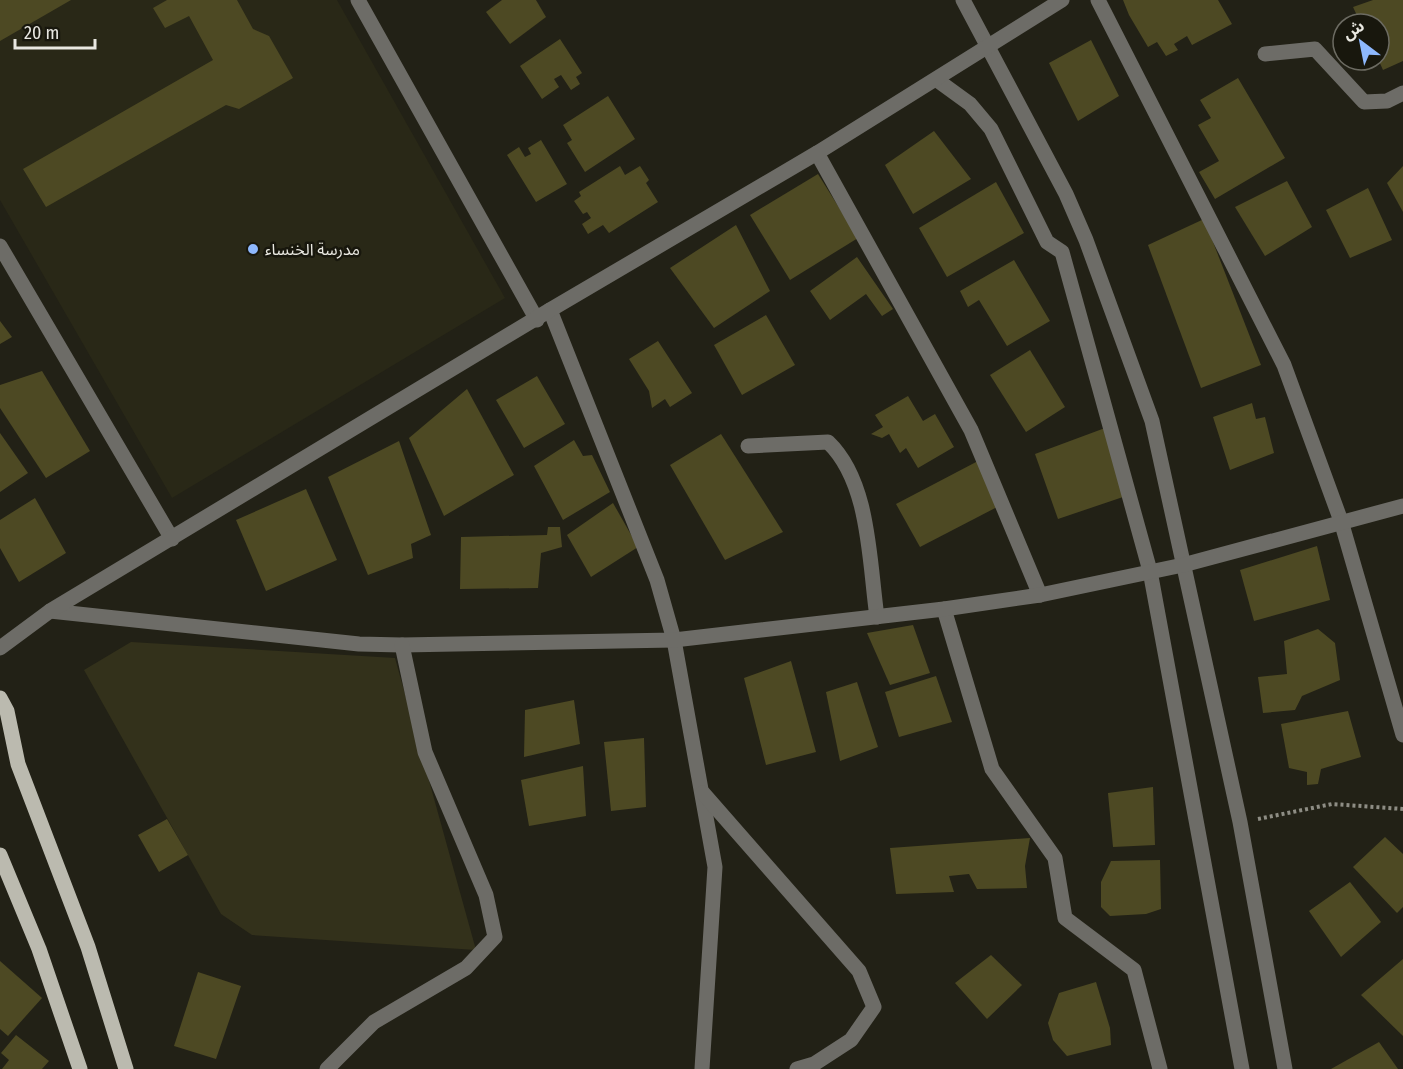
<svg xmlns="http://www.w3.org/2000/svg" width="1403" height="1069" font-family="'Fira Sans Condensed','Noto Sans Arabic',sans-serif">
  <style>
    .built { fill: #292817 }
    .green { fill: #33311b }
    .building { fill: #4d4923 }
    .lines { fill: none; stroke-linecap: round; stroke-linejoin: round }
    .path { stroke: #8e8d84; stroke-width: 4; stroke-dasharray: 3 3; stroke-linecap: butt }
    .minor { stroke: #6d6c67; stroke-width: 15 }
    .major { stroke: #bbbaaf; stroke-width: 15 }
    .poi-dot { fill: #8eb8fd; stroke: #18170d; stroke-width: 2 }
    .labels { text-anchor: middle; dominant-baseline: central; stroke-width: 5; stroke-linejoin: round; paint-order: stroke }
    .poi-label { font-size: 16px; fill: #e9e8e1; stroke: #18170d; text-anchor: start }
  </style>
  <rect width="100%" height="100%" fill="#222116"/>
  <path class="built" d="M0 0H337L505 298 172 498 0 200Z"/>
  <path class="green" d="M131 642 395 658 476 950 252 935 221 914 84 670Z"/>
  <g class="building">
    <path d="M0 0H71L0 41Z"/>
    <path d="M167 0H237L253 29 269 36 293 78 239 109 226 105 46 207 23 169 213 60 189 16 165 28 153 8Z"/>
    <path d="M502 0H536L546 17 510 44 486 12Z"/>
    <path d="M1123 0H1218L1232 24 1192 45 1187 36 1174 44 1178 50 1166 56 1157 42 1148 47 1129 15Z"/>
    <path d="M1373 0H1403V61L1383 70 1379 61V24H1361L1353 7Z"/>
    <path d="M560 39 582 73 576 77 580 84 571 90 561 75 554 79 559 87 542 99 520 66Z"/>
    <path d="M1091 40 1119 96 1078 121 1049 63Z"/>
    <path d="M1238 78 1285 158 1215 199 1199 172 1219 161 1198 125 1211 118 1200 100Z"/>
    <path d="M608 96 635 139 585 172 567 143 572 140 563 125Z"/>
    <path d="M934 131 971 179 913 214 885 165Z"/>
    <path d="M541 140 567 184 536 202 507 155 519 147 525 157 531 154 528 148Z"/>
    <path d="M620 166 625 175 640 166 649 180 646 183 658 202 609 233 603 225 588 234 582 224 591 218 587 212 583 214 574 201 581 196 579 192Z"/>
    <path d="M1403 166V212L1387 183Z"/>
    <path d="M818 174 858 238 790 280 750 215Z"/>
    <path d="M1287 181 1312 227 1265 256 1235 207Z"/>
    <path d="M996 182 1024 233 947 277 919 228Z"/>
    <path d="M1368 188 1392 240 1350 258 1326 210Z"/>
    <path d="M1204 219 1261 365 1201 388 1148 245Z"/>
    <path d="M736 225 770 291 714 328 670 268Z"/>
    <path d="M857 257 893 309 882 316 866 294 830 320 810 291Z"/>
    <path d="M1014 260 1050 321 1007 346 979 300 968 307 960 291Z"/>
    <path d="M766 315 795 365 742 395 714 345Z"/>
    <path d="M0 321 12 337 0 344Z"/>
    <path d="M658 341 692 393 670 407 665 399 652 408 649 391 629 359Z"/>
    <path d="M1030 350 1065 407 1026 432 990 375Z"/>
    <path d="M42 371 90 451 46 478 0 408V385Z"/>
    <path d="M537 376 565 424 524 448 496 400Z"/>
    <path d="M467 389 514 475 444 516 409 438Z"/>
    <path d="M908 396 923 421 935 414 954 447 918 468 906 448 900 453 889 434 882 438 871 434 883 427 875 415Z"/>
    <path d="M1252 403 1256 419 1265 417 1274 453 1230 470 1213 417Z"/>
    <path d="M1105 428 1123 497 1058 519 1035 454Z"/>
    <path d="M0 433 28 473 0 492Z"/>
    <path d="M721 434 783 532 725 560 670 465Z"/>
    <path d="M574 440 583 456 592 455 610 492 563 520 534 466Z"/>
    <path d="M399 441 431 535 411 544 413 558 368 575 328 477Z"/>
    <path d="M978 461 1001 505 920 547 896 504Z"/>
    <path d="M306 489 337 560 266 591 236 520Z"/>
    <path d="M35 498 66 553 19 582 0 548V520Z"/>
    <path d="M613 503 638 547 591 577 567 535Z"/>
    <path d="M548 527H560L562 547 541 553 538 588 460 589 461 537 547 535Z"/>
    <path d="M1317 546 1330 600 1254 621 1240 570Z"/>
    <path d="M913 625 930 673 890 685 867 633Z"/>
    <path d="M1318 629 1335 643 1340 680 1302 696 1295 710 1263 713 1258 677 1287 674 1284 641Z"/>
    <path d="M791 661 816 752 766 765 744 678Z"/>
    <path d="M936 676 952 722 899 737 885 692Z"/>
    <path d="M857 682 878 747 840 761 826 692Z"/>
    <path d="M574 700 580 744 524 757 525 710Z"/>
    <path d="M1348 711 1361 757 1321 769 1318 784 1307 785V772L1289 768 1281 724Z"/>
    <path d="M644 738 646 807 611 811 604 742Z"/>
    <path d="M583 766 586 816 529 826 521 780Z"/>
    <path d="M1153 787 1155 845 1113 847 1108 793Z"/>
    <path d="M167 819 188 855 159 872 138 835Z"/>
    <path d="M1385 837 1403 854V907L1397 913 1353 867Z"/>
    <path d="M1030 838 1025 866 1027 888 977 889 969 874 949 876 954 892 896 894 890 848Z"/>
    <path d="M1160 860 1161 909 1146 914 1110 916 1101 907V882L1111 861Z"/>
    <path d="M1350 882 1381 922 1341 957 1309 911Z"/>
    <path d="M991 955 1022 985 987 1019 955 983Z"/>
    <path d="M1403 959V1036L1361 995Z"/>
    <path d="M0 961 42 998 8 1036 0 1029Z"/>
    <path d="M198 972 241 986 216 1059 174 1046Z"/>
    <path d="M1096 982 1110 1028 1111 1045 1067 1056 1053 1040 1048 1023 1059 993Z"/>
    <path d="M16 1035 49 1061 42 1069H2L9 1060 1 1053Z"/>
    <path d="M1379 1042 1398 1069H1331Z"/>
  </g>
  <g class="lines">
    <path class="path" d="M1258 819 1332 804 1403 809"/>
    <g class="minor">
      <path d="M358 0 537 320"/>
      <path d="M963 0 1066 194 1086 240 1152 421 1240 822 1285 1069"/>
      <path d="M1098 0 1284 365 1341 521 1403 735"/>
      <path d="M1265 54 1315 49 1364 102 1387 101 1403 93"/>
      <path d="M937 80 970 104 991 129 1047 242 1062 252 1150 571 1242 1069"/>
      <path d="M817 153 971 430 1040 595"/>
      <path d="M0 246 172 539"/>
      <path d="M550 310 657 580 674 640 715 867 702 1069"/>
      <path d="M748 446 828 442C870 482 869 561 877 617"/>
      <path d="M944 609 992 769 1055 858 1065 918 1134 970 1160 1069"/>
      <path d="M50 611 359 644 402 645 674 640 944 609 1040 595 1183 565 1403 506"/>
      <path d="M0 648 50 611 550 310 817 153 1062 0"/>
      <path d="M703 793 859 971 874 1007 851 1040 814 1064 797 1069"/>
      <path d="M327 1069 374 1022 466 968 495 937 486 895 425 752 402 645"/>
    </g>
    <g class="major">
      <path d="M0 698 7 711 18 764 88 947 126 1069"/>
      <path d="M0 855 39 949 80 1069"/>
    </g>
  </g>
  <circle class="poi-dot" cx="253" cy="249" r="6"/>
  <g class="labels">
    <g class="poi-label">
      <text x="265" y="249">مدرسة الخنساء</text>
    </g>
  </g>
  <g transform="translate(1361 42) rotate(328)"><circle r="28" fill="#18170d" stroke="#6c6b62" stroke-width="1.5"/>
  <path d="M0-4.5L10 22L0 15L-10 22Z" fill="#8eb8fd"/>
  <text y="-9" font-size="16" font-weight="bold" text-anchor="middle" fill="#e9e8e1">ش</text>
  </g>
  <path d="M15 39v9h80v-9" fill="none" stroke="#e9e8e1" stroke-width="3"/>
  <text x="24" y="39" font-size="18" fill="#e9e8e1" stroke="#18170d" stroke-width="4.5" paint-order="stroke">20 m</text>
</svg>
